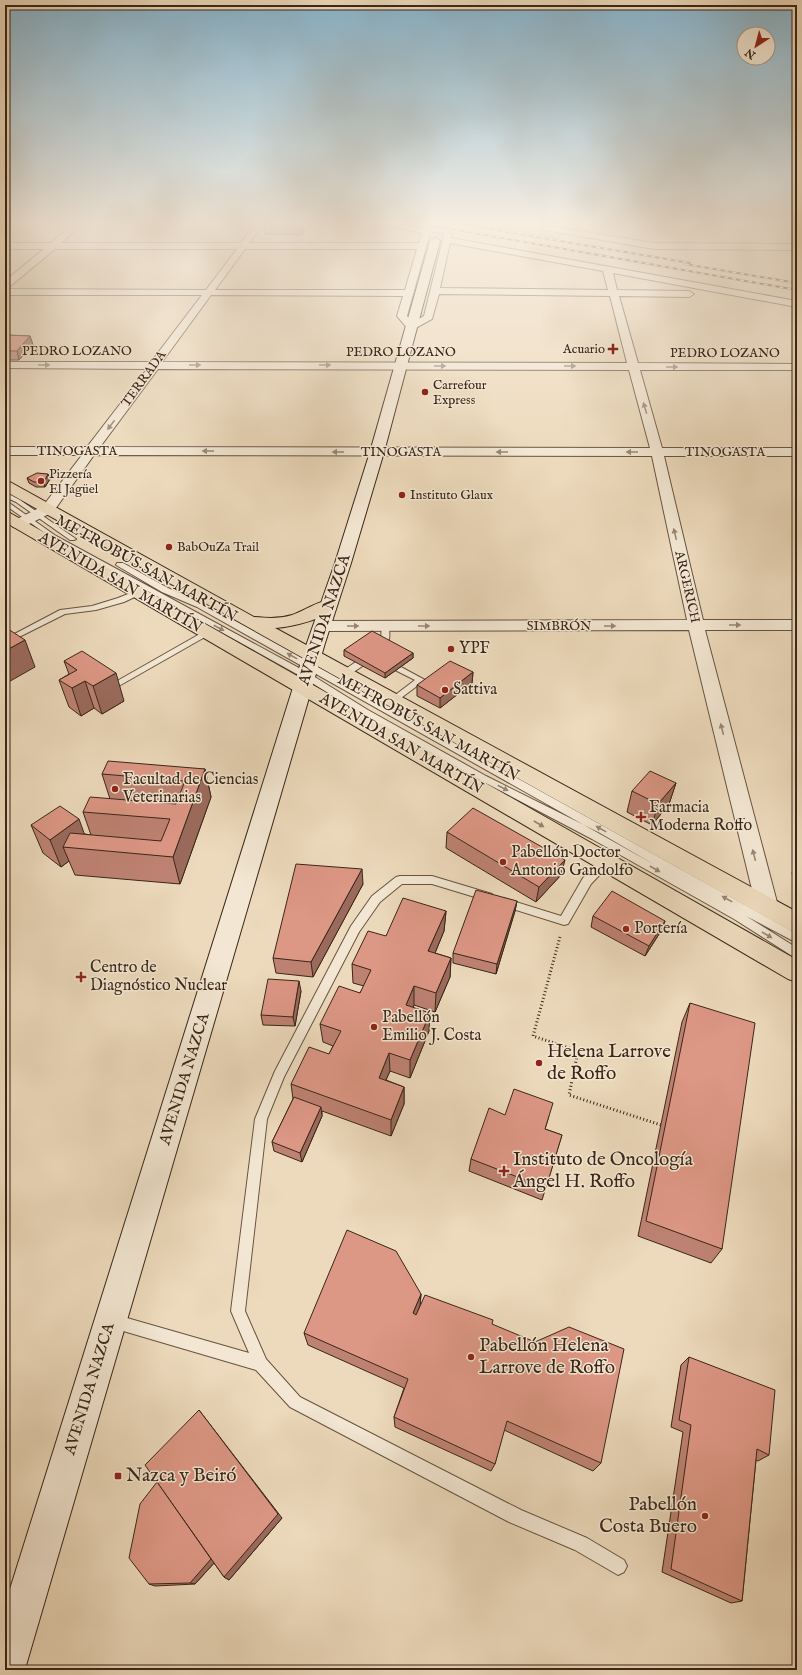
<svg xmlns="http://www.w3.org/2000/svg" width="802" height="1675" font-family="'IM FELL English',serif">
  <style>
    .green { fill: #babf8f; stroke: #7a7254 }
    .lines { fill: none; stroke-linecap: round; stroke-linejoin: round }
    .secondary-tunnel { stroke: #c9b69b; stroke-width: 10; stroke-dasharray: 10 5; stroke-linecap: butt }
    .lane-casing { stroke: #665341; stroke-width: 2 }
    .street-casing { stroke: #665341; stroke-width: 2 }
    .secondary-casing { stroke: #392618; stroke-width: 2 }
    .primary-casing { stroke: #392618; stroke-width: 2 }
    .path { stroke: #392618; stroke-width: 3; stroke-dasharray: 1 2.5; stroke-linecap: butt }
    .lane { fill: #f3e7d3; fill-rule: evenodd }
    .street { fill: #f3e7d3; fill-rule: evenodd }
    .secondary { fill: #f3e7d3; fill-rule: evenodd }
    .primary { fill: #eddabc; fill-rule: evenodd }
    .rail-casing { stroke: #392618; stroke-width: 2 }
    .rail { stroke: #f3e7d3; stroke-width: 1.5; stroke-dasharray: 4; stroke-linecap: butt }
    .wall { fill: #be8272; stroke: #392618 }
    .shaded-wall { fill: #9b6a5d; stroke: #392618 }
    .building { fill: #dd9785; stroke: #392618 }
    .oneway { fill: #968676 }
    .oneway2 { fill: #93806a }
    .poi-dot { fill: #8f2418; stroke: #f3e7d3; stroke-width: 1.5 }
    .labels { text-anchor: middle; dominant-baseline: central; stroke-width: 3; stroke-linejoin: round; paint-order: stroke }
    .far-poi-label { font-size: 13px; fill: #392618; stroke: #f3e7d3; text-anchor: start }
    .far-street-label { font-size: 13px; fill: #392618; stroke: #f3e7d3 }
    .street-label { font-size: 16px; fill: #392618; stroke: #f3e7d3 }
    .poi-label { font-size: 16px; fill: #392618; stroke: #f3e7d3; text-anchor: start }
    .near-poi-label { font-size: 19px; fill: #392618; stroke: #f3e7d3; text-anchor: start }
  </style>
  <rect width="100%" height="100%" fill="#eddabc"/>
  <filter id="stains"><feTurbulence type="fractalNoise" baseFrequency=".005" numOctaves="4"/><feColorMatrix values="0 0 0 0 .2 0 0 0 0 .09 0 0 0 0 .02 0 0 0 .5 -.17"/></filter>
  <radialGradient id="worn" r=".72"><stop offset=".6" stop-color="#630" stop-opacity="0"/><stop offset="1" stop-color="#630" stop-opacity=".3"/></radialGradient>
  <path class="green" d="M484 223H504L565 233 558 238 481 225Z"/>
  <g class="lines">
    <path class="secondary-tunnel" d="M435 241 442 223"/>
    <defs>
      <g id="lane">
        <path d="M5 492 20 500 76 539 74 540H70L16 502 5 497Z"/>
        <path d="M5 500 56 536 310 674 368 710 486 776 600 833 655 865 197 607 162 592 116 565 117 563H123L168 588 203 603 797 934V943L746 916 797 948V959L734 919 592 839 480 780 362 714 304 678 52 538 5 505Z"/>
        <path d="M138 590 142 592 141 594 124 602 96 610 65 614 5 644V639L60 610 92 606 118 598Z"/>
        <path d="M382 624H385L389 626C389 630 390 635 389 639 386 649 351 678 341 676L340 674 341 672 369 653 381 639Z"/>
        <path d="M205 631H208L212 633 110 691 107 692 103 689Z"/>
        <path d="M388 660 425 680 393 704 389 701 390 699 415 680 385 665 384 663 385 661Z"/>
        <path d="M605 858 609 859 610 862 609 865 591 884 568 924 564 925 503 906 499 905 498 902 499 899 503 898 561 916 583 878 601 859Z"/>
        <path d="M400 876H432L492 894 493 897 492 900 488 901 432 884H402L380 902 359 932 284 1077 267 1119 245 1311 266 1359 300 1397 521 1510 587 1538 624 1560 627 1566 624 1572 618 1575 575 1550 509 1522 290 1407 256 1370 113 1328 108 1326 106 1321 108 1316 113 1314 249 1353 231 1311 255 1119 275 1071 351 926 372 896 396 877Z"/>
      </g>
      <g id="street">
        <path d="M75 223H84L61 243H241L256 223H264L249 243H419L422 233 383 225 379 223H393L426 230 433 228 448 229 452 235 451 238 797 301V307L613 273 617 290 689 291 694 294 689 297 619 296 638 363 797 364V370H640L662 448H797V456H664L703 620H797V630H705L778 906 775 912 767 914 759 912 756 906 689 630 322 631 316 629 314 626 316 623 322 621 687 620 652 456 94 455 53 512 23 527 18 528 13 527 11 524 13 521 43 506 82 455H5V447H87L147 369 5 368V362H151L202 295H5V289L206 290 237 249H55L8 288 5 289V281L44 249H5V243H51ZM433 232 443 233 444 235 424 316 413 322 407 316 430 233ZM450 243 603 271 608 290 440 288ZM245 249H417L405 290H215ZM439 294 610 296 627 363 162 362 211 295 403 296 397 316 408 329 412 330 432 319ZM158 369 629 370 650 448 100 447Z"/>
        <path d="M512 223H529L654 243 797 244V250L654 249 516 225Z"/>
      </g>
      <path id="secondary" d="M435 238 440 241 384 452 351 563 325 643 25 1669 5 1670V1605L307 643 335 563 370 452 430 241Z"/>
      <g id="primary">
        <path d="M5 481 10 482 254 617C267 618 279 619 292 615 305 611 321 598 335 601L337 605C328 619 291 627 275 628L797 912V933L789 930 5 491Z"/>
        <path d="M5 511 10 513 797 960V982L788 979 5 522Z"/>
      </g>
    </defs>
    <use href="#lane" class="lane-casing"/>
    <use href="#street" class="street-casing"/>
    <use href="#secondary" class="secondary-casing"/>
    <use href="#primary" class="primary-casing"/>
    <path class="path" d="M560 937 533 1036 578 1051 569 1095 661 1125"/>
    <use href="#lane" class="lane"/>
    <use href="#street" class="street"/>
    <use href="#secondary" class="secondary"/>
    <use href="#primary" class="primary"/>
    <defs>
      <g id="rail">
        <path d="M417 223 797 290"/>
        <path d="M454 223 690 263"/>
        <path d="M685 264 797 283"/>
      </g>
    </defs>
    <use href="#rail" class="rail-casing"/>
    <use href="#rail" class="rail"/>
  </g>
  <g class="wall">
    <path d="M303 224 304 231 302 235 265 234 264 226Z"/>
    <path d="M5 335 30 336 33 345 19 360H5Z"/>
    <path d="M27 478 50 479 45 487H36L29 483Z"/>
    <path d="M344 650 413 653V658L385 678 344 656Z"/>
    <path d="M64 661 124 701 102 714 94 708 81 716 69 707 59 680 69 674Z"/>
    <path d="M473 672 472 683 440 708 417 696V685Z"/>
    <path d="M205 769 211 797 180 884 75 875 69 861 61 867 43 853 31 825 91 835 83 812 110 799 102 774Z"/>
    <path d="M676 783 669 804 652 825 627 812 632 791Z"/>
    <path d="M447 832 561 875 536 902 446 848Z"/>
    <path d="M795 868H797V894L792 873Z"/>
    <path d="M363 884 313 977 276 973 273 958Z"/>
    <path d="M517 901 515 911 496 974 453 963V953Z"/>
    <path d="M446 911 444 931 435 953 451 958 450 977 435 1012 414 1005 413 1007 429 1031 410 1078 390 1071 386 1080 404 1087V1104L391 1136 322 1111V1116L302 1162 274 1151 272 1142 293 1099 291 1084 329 1054 333 1046 323 1042 320 1024 360 993 364 986 353 983 352 964 386 936Z"/>
    <path d="M593 916 665 921 661 931 645 956 591 927Z"/>
    <path d="M301 991 295 1026 263 1025 261 1015Z"/>
    <path d="M690 1003 722 1249 711 1263 638 1236 682 1022Z"/>
    <path d="M505 1115 549 1116 545 1129 562 1135 542 1200 469 1171 471 1159Z"/>
    <path d="M797 1275V1322L793 1321 795 1277Z"/>
    <path d="M421 1294 420 1306 492 1324 601 1463 593 1471 504 1430 495 1464 491 1471 395 1427 394 1417 404 1388 308 1345 304 1333Z"/>
    <path d="M689 1357 769 1455 758 1461 756 1460 742 1601 731 1603 662 1572 683 1432 671 1427 681 1365Z"/>
    <path d="M282 1518 229 1580 224 1577 214 1563 195 1584 155 1586 149 1584Z"/>
  </g>
  <g class="shaded-wall">
    <path d="M303 224 304 231 302 235 301 227Z"/>
    <path d="M30 336 33 345 19 360 17 351Z"/>
    <path d="M48 474 50 479 45 487 44 482Z"/>
    <path d="M25 640 35 667 5 684V651Z"/>
    <path d="M413 653V658L385 678V673Z"/>
    <path d="M473 672 472 683 440 708V698Z"/>
    <path d="M116 673 124 701 102 714 93 686Z"/>
    <path d="M85 681 94 708 81 716 72 688Z"/>
    <path d="M205 769 211 797 180 884 173 857Z"/>
    <path d="M676 783 669 804 652 825 658 804Z"/>
    <path d="M79 819 89 847H63L69 861 61 867 50 840Z"/>
    <path d="M565 860 561 875 536 902 539 887Z"/>
    <path d="M362 869 363 884 313 977 311 962Z"/>
    <path d="M517 901 515 911 496 974 497 964Z"/>
    <path d="M446 911 444 931 428 970V951Z"/>
    <path d="M665 921 661 931 645 956 649 946Z"/>
    <path d="M451 958 450 977 435 1012 436 993Z"/>
    <path d="M299 981 301 991 295 1026 293 1017Z"/>
    <path d="M414 986V1005L406 1024V1005Z"/>
    <path d="M430 1013 429 1031 410 1078V1060Z"/>
    <path d="M389 1053 390 1071 379 1095V1078Z"/>
    <path d="M404 1087V1104L391 1136V1120Z"/>
    <path d="M321 1107 322 1116 302 1162 300 1153Z"/>
    <path d="M421 1294 420 1306 412 1326 413 1313Z"/>
    <path d="M199 1410 282 1518 229 1580 224 1577Z"/>
    <path d="M163 1486 216 1561 195 1584 190 1583Z"/>
  </g>
  <g class="building">
    <path d="M266 223H267L303 224 301 227 264 226Z"/>
    <path d="M5 335 30 336 17 351H5Z"/>
    <path d="M37 473 48 474 44 482H34L27 478Z"/>
    <path d="M5 627 25 640 5 651Z"/>
    <path d="M372 631 413 653 385 673 344 650Z"/>
    <path d="M82 651 116 673 93 686 85 681 72 688 59 680 77 670 64 661Z"/>
    <path d="M450 661 473 672 440 698 417 685Z"/>
    <path d="M108 761 205 769 173 857 63 847 70 833 161 841 170 819 83 812 90 797 176 804 185 781 102 774Z"/>
    <path d="M650 771 676 783 658 804 632 791Z"/>
    <path d="M60 806 79 819 50 840 31 825Z"/>
    <path d="M473 808 565 860 539 887 447 832Z"/>
    <path d="M296 864 362 869 311 962 273 958Z"/>
    <path d="M795 868H797V877Z"/>
    <path d="M476 890 517 901 497 964 453 953Z"/>
    <path d="M612 891 665 921 649 946 593 916Z"/>
    <path d="M403 898 446 911 428 951 451 958 436 993 414 986 406 1005 430 1013 410 1060 389 1053 379 1078 404 1087 391 1120 291 1084 309 1047 329 1054 341 1031 320 1024 339 986 360 993 371 970 352 964 368 931 386 936Z"/>
    <path d="M268 979 299 981 293 1017 261 1015Z"/>
    <path d="M690 1003 755 1023 722 1249 646 1221Z"/>
    <path d="M514 1089 553 1103 545 1129 562 1135 546 1188 471 1159 489 1108 505 1115Z"/>
    <path d="M294 1097 321 1107 300 1153 272 1142Z"/>
    <path d="M347 1230 396 1251 421 1294 413 1313 416 1315 425 1295 493 1320 492 1324 535 1342 569 1327 624 1349 601 1463 507 1421 495 1464 394 1417 408 1379 304 1333Z"/>
    <path d="M689 1357 775 1390 769 1455 757 1449 742 1601 671 1569 691 1425 679 1420Z"/>
    <path d="M199 1410 278 1514 224 1577 145 1465Z"/>
    <path d="M157 1482 211 1559 190 1583 149 1584 129 1558 140 1504Z"/>
  </g>
  <defs><path id="oneway-solid" d="M-6-.8H1V-3.2L6.5 0L1 3.2V.8H-6Z"/></defs>
  <g class="oneway">
    <use href="#oneway-solid" transform="translate(44 365)"/>
    <use href="#oneway-solid" transform="translate(195 365)"/>
    <use href="#oneway-solid" transform="translate(325 365)"/>
    <use href="#oneway-solid" transform="translate(440 366)"/>
    <use href="#oneway-solid" transform="translate(570 366)"/>
    <use href="#oneway-solid" transform="translate(672 367)"/>
    <use href="#oneway-solid" transform="translate(645 408) rotate(-106)"/>
    <use href="#oneway-solid" transform="translate(111 425) rotate(127)"/>
    <use href="#oneway-solid" transform="translate(208 451) rotate(-180)"/>
    <use href="#oneway-solid" transform="translate(338 452) rotate(-180)"/>
    <use href="#oneway-solid" transform="translate(502 452) rotate(-180)"/>
    <use href="#oneway-solid" transform="translate(632 452) rotate(-180)"/>
    <use href="#oneway-solid" transform="translate(675 534) rotate(-103)"/>
    <use href="#oneway-solid" transform="translate(735 625)"/>
    <use href="#oneway-solid" transform="translate(353 626)"/>
    <use href="#oneway-solid" transform="translate(424 626)"/>
    <use href="#oneway-solid" transform="translate(610 626)"/>
    <use href="#oneway-solid" transform="translate(219 628) rotate(28)"/>
    <use href="#oneway-solid" transform="translate(292 656) rotate(-151)"/>
    <use href="#oneway-solid" transform="translate(722 729) rotate(-104)"/>
    <use href="#oneway-solid" transform="translate(503 788) rotate(27)"/>
    <use href="#oneway-solid" transform="translate(601 829) rotate(-151)"/>
    <use href="#oneway-solid" transform="translate(754 855) rotate(-104)"/>
    <use href="#oneway-solid" transform="translate(655 869) rotate(30)"/>
    <use href="#oneway-solid" transform="translate(727 899) rotate(-151)"/>
    <use href="#oneway-solid" transform="translate(767 935) rotate(31)"/>
  </g>
  <use class="oneway2" href="#oneway-solid" transform="translate(539 824) rotate(30)"/>
  <linearGradient id="sky" x2="0" y2="1"><stop stop-color="#88b7d1"/><stop offset="0.49" stop-color="#f7eee1"/><stop offset="1" stop-color="#f7eee1" stop-opacity="0"/></linearGradient>
  <rect width="802" height="457" fill="url(#sky)"/>
  <g class="poi-dot">
    <path d="M611 343h4v4h4v4h-4v4h-4v-4h-4v-4h4z"/>
    <circle cx="425" cy="392" r="4"/>
    <circle cx="41" cy="481" r="4"/>
    <circle cx="402" cy="495" r="4"/>
    <circle cx="169" cy="547" r="4"/>
    <circle cx="451" cy="649" r="4"/>
    <circle cx="445" cy="690" r="4"/>
    <circle cx="115" cy="789" r="4"/>
    <path d="M639 811h4v4h4v4h-4v4h-4v-4h-4v-4h4z"/>
    <circle cx="503" cy="862" r="4"/>
    <circle cx="626" cy="929" r="4"/>
    <path d="M79 971h4v4h4v4h-4v4h-4v-4h-4v-4h4z"/>
    <circle cx="374" cy="1027" r="4"/>
    <circle cx="539" cy="1063" r="4"/>
    <path d="M502 1165h4v4h4v4h-4v4h-4v-4h-4v-4h4z"/>
    <circle cx="471" cy="1357" r="4"/>
    <rect x="114" y="1472" width="8" height="8" rx="2"/>
    <circle cx="705" cy="1516" r="4"/>
  </g>
  <g class="labels">
    <g class="far-poi-label">
      <text x="605" y="349" text-anchor="end">Acuario</text>
      <text x="433" y="385">Carrefour<tspan x="433" dy="15">Express</tspan></text>
      <text x="49" y="474">Pizzería<tspan x="49" dy="15">El Jagüel</tspan></text>
      <text x="410" y="495">Instituto Glaux</text>
      <text x="177" y="547">BabOuZa Trail</text>
    </g>
    <g class="far-street-label">
      <text x="77" y="351">PEDRO LOZANO</text>
      <text x="401" y="352">PEDRO LOZANO</text>
      <text x="725" y="353">PEDRO LOZANO</text>
      <text transform="translate(144 379) rotate(-54)">TERRADA</text>
      <text x="77" y="451">TINOGASTA</text>
      <text x="401" y="452">TINOGASTA</text>
      <text x="725" y="452">TINOGASTA</text>
      <text transform="translate(687 587) rotate(77)">ARGERICH</text>
      <text x="559" y="626">SIMBRÓN</text>
    </g>
    <g class="street-label">
      <text transform="translate(146 569) rotate(29)">METROBÚS SAN MARTÍN</text>
      <text transform="translate(120 583) rotate(30)">AVENIDA SAN MARTÍN</text>
      <text transform="translate(325 620) rotate(-72)">AVENIDA NAZCA</text>
      <text transform="translate(428 728) rotate(29)">METROBÚS SAN MARTÍN</text>
      <text transform="translate(401 744) rotate(30)">AVENIDA SAN MARTÍN</text>
      <text transform="translate(185 1079) rotate(-73)">AVENIDA NAZCA</text>
      <text transform="translate(90 1389) rotate(-73)">AVENIDA NAZCA</text>
    </g>
    <g class="poi-label">
      <text x="459" y="649">YPF</text>
      <text x="453" y="690">Sattiva</text>
      <text x="123" y="780">Facultad de Ciencias<tspan x="123" dy="18">Veterinarias</tspan></text>
      <text x="649" y="808">Farmacia<tspan x="649" dy="18">Moderna Roffo</tspan></text>
      <text x="511" y="853">Pabellón Doctor<tspan x="511" dy="18">Antonio Gandolfo</tspan></text>
      <text x="634" y="929">Portería</text>
      <text x="90" y="968">Centro de<tspan x="90" dy="18">Diagnóstico Nuclear</tspan></text>
      <text x="382" y="1018">Pabellón<tspan x="382" dy="18">Emilio J. Costa</tspan></text>
    </g>
    <g class="near-poi-label">
      <text x="547" y="1052">Helena Larrove<tspan x="547" dy="22">de Roffo</tspan></text>
      <text x="513" y="1160">Instituto de Oncología<tspan x="513" dy="22">Ángel H. Roffo</tspan></text>
      <text x="479" y="1346">Pabellón Helena<tspan x="479" dy="22">Larrove de Roffo</tspan></text>
      <text x="126" y="1476">Nazca y Beiró</text>
      <text x="697" y="1505" text-anchor="end">Pabellón<tspan x="697" dy="22">Costa Buero</tspan></text>
    </g>
  </g>
  <rect width="802" height="1675" fill="none" stroke="#eddabc" stroke-width="20"/>
  <rect x="6" y="6" width="790" height="1663" fill="none" stroke="#392618" stroke-width="2"/>
  <rect x="10" y="10" width="782" height="1655" fill="none" stroke="#392618"/>
  <g transform="translate(756 46) rotate(216)"><circle r="19" fill="#f3e7d3" stroke="#a99a88"/>
  <path d="M0-3L7 15L0 10L-7 15Z" fill="#8f2418"/>
  <text y="-6" font-size="11" font-weight="bold" text-anchor="middle" fill="#392618">N</text>
  </g>
  <rect width="100%" height="100%" filter="url(#stains)"/>
  <rect width="100%" height="100%" fill="url(#worn)"/>
</svg>
